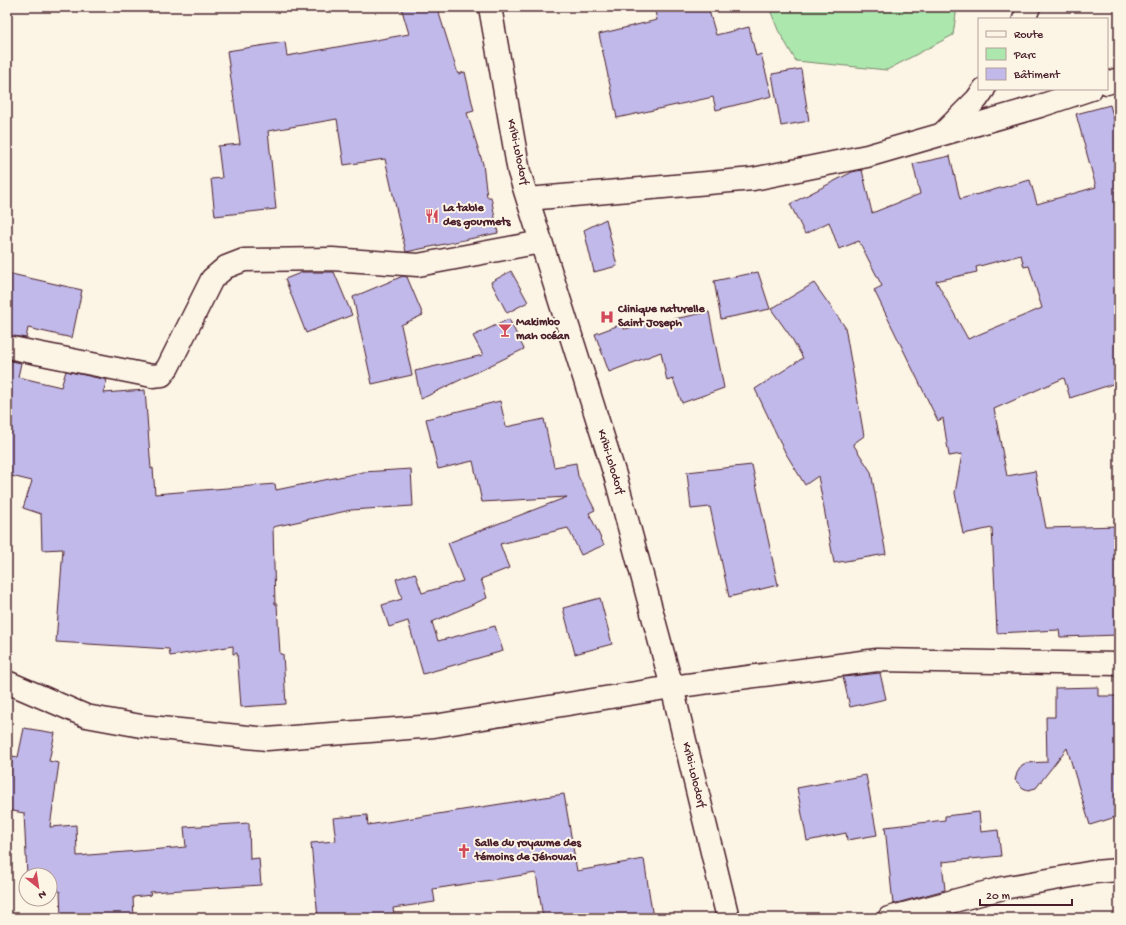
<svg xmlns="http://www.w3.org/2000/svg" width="1126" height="925" font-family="'Gochi Hand',sans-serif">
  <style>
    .green { fill: #ace7ad; stroke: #7b836c }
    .building { fill: #c0b9ea; stroke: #4a1f2b; fill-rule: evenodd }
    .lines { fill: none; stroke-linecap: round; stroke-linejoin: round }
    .minor-casing { stroke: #4a1f2b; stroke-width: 25 }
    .primary-casing { stroke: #4a1f2b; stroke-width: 25 }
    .minor { stroke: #fcf5e5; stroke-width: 22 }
    .primary { stroke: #fcf5e5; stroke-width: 22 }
    .labels { text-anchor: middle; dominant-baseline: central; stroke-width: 4; stroke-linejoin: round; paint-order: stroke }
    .street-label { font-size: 12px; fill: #4a1f2b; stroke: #fcf5e5 }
    .poi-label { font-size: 12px; font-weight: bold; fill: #4a1f2b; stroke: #fcf5e5; text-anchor: start }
  </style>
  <rect width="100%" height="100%" fill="#fcf5e5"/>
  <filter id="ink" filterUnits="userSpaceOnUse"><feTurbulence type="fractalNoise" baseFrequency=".025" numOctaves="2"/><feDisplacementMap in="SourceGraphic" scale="8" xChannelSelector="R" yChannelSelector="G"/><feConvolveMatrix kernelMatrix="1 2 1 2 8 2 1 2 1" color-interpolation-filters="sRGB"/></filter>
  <g filter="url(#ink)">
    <path class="green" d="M769 7H957L953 35 887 70 796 61 778 30Z"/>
    <g class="building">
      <path d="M401 7H437L458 74 465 72 474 111 467 113 483 164 487 197H491L498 233 406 252 385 159 344 165 337 119 268 131 276 209 215 216 211 179 222 178 218 146 240 144 227 51 285 42 287 56 409 34Z"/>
      <path d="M654 7H708L716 35 749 27 756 56 761 54 772 96 716 110 713 97 617 118 599 34 657 20Z"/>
      <path d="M801 69 809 121 781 126 772 74Z"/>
      <path d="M1110 105 1119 137V382L1070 398 1064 378 994 409 1007 476 1035 471 1046 528 1119 526V635L1060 637 1059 630 997 633 992 528 963 534 955 493 962 454 949 456 943 418 938 421 874 290 882 286 859 241 839 249 829 222 805 234 790 204 852 172 862 170 872 213 920 194 913 164 950 156 960 199 1030 180 1037 204 1096 187 1076 114ZM1021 255 1024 267 1029 266 1042 308 968 339 936 281 977 272 976 267Z"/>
      <path d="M606 219 617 266 594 272 584 230Z"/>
      <path d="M511 271 528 302 507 313 491 282Z"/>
      <path d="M303 272H334L352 315 306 333 285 279Z"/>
      <path d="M758 272 770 309 721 319 714 281Z"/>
      <path d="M7 273 82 290 72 338 28 328 26 338 7 335Z"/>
      <path d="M403 276 407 277 423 315 401 325 412 375 372 384 353 297Z"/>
      <path d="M814 283 845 327 864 436 853 444 871 472 886 554 834 563 818 476 805 485 785 452 755 389 803 358 791 337 771 309Z"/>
      <path d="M709 312 724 388 682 403 673 379 667 381 661 352 609 372 595 334 622 324 624 329Z"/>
      <path d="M509 319 524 349 421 399 415 371 483 355 473 336Z"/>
      <path d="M7 360 21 363 18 377 61 387 66 371 107 380 103 393 145 390 151 469 153 468 155 494 275 484 276 490 363 472 411 469 413 506 351 510 273 527 275 604H277L280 654H283L286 704 241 707 237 653 233 654V646L170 656 169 649 56 642 63 549 42 550 41 514 23 508 32 481 7 475Z"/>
      <path d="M500 401 506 427 544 419 554 467 576 463 578 476 595 510 589 513 604 545 581 555 568 528 500 544 509 568 481 579 487 598 432 622 438 641 495 626 503 651 423 674 408 621 389 627 382 605 402 599 396 579 415 573 422 593 463 581 448 543 567 497 482 502 473 461 438 469 426 419Z"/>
      <path d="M752 465 778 585 729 597 710 507 691 509 687 472Z"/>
      <path d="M600 598 612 644 575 654 563 608Z"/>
      <path d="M880 673 886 699 850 707 843 677Z"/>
      <path d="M1098 687V696H1119V816L1090 825 1067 748 1036 788 1028 790 1023 788 1015 780 1017 773 1022 765 1026 763 1047 762 1046 717H1055V688Z"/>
      <path d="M24 728 55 733 49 761 59 763 50 827 76 825 77 856 186 847 184 827 249 823 250 859 259 858 261 885 150 892 151 895 133 897 134 918H61L60 891H50V875H27L24 813 7 810V790L12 756 18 757Z"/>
      <path d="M866 775 877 835 847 840 846 833 807 841 797 788Z"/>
      <path d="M564 794 577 871 644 859 653 918H543L536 873 433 889 435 902 393 908 394 915H385L386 918H318L311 843 336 841 333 818 367 815 368 825Z"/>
      <path d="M979 812 981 832 998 830 1001 856 942 862 945 890 893 904 885 827 945 820V816Z"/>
    </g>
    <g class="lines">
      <defs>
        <g id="minor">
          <path d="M1024 19 1029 7"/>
          <path d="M1107 83 1119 79"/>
          <path d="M943 133 977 99 984 89"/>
          <path d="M528 199 753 179 867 156 1040 106 1091 89"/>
          <path d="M7 347 152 376 162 375 168 367 212 279 226 267 244 260 332 259 418 265 541 242"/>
          <path d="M7 682 86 716 141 726 267 739 434 726 672 687 877 660 1119 664"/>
          <path d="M889 918 1003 888 1094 872 1119 870"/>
        </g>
        <path id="primary" d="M490 7 519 172 615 475 672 687 728 918"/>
      </defs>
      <use href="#minor" class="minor-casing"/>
      <use href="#primary" class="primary-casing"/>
      <use href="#minor" class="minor"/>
      <use href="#primary" class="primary"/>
    </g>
  </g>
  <defs>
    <symbol id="restaurant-bare" viewBox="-9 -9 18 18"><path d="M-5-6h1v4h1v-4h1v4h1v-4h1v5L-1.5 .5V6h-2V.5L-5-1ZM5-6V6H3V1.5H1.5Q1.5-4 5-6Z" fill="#d1495b" stroke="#fcf5e5" stroke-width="2.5" paint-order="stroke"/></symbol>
    <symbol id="hospital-bare" viewBox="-9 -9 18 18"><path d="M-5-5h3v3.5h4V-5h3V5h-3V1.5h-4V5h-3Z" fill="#d1495b" stroke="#fcf5e5" stroke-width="2.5" paint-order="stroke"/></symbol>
    <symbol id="bar-bare" viewBox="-9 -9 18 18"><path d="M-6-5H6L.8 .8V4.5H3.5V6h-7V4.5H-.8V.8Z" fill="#d1495b" stroke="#fcf5e5" stroke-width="2.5" paint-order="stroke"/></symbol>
    <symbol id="church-bare" viewBox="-9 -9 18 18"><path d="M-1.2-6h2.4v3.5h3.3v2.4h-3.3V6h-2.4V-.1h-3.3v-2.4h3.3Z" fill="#d1495b" stroke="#fcf5e5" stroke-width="2.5" paint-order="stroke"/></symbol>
  </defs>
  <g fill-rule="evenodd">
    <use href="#restaurant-bare" x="422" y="206" width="20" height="20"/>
    <use href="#hospital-bare" x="597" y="307" width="20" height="20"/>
    <use href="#bar-bare" x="495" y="320" width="20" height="20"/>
    <use href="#church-bare" x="454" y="841" width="20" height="20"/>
  </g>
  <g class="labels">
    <g class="street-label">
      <text transform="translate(517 152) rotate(78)">Kribi-Lolodorf</text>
      <text transform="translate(610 462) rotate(73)">Kribi-Lolodorf</text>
      <text transform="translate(693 775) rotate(76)">Kribi-Lolodorf</text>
    </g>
    <g class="poi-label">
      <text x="443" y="209">La table<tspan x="443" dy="14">des gourmets</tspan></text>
      <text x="618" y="310">Clinique naturelle<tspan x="618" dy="14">Saint Joseph</tspan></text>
      <text x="516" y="323">Makimbo<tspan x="516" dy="14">mah océan</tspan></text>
      <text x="475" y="844">Salle du royaume des<tspan x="475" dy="14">témoins de Jéhovah</tspan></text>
    </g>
  </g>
  <rect width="1126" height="925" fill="none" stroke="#fcf5e5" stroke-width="24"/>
  <rect x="12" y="12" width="1102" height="901" fill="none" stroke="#4a1f2b" stroke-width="1.5" filter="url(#ink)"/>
  <rect x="978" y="18" width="130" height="72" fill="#fcf5e5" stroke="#b59f9b"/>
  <rect x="986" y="31" width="20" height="6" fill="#fcf5e5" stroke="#b59f9b"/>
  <text x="1014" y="38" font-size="12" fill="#4a1f2b">Route</text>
  <rect x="986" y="48" width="20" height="12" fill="#ace7ad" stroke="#b59f9b"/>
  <text x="1014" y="58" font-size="12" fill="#4a1f2b">Parc</text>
  <rect x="986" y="68" width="20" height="12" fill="#c0b9ea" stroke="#b59f9b"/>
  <text x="1014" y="78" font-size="12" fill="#4a1f2b">Bâtiment</text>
  <g transform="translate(38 887) rotate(150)"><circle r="19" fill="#fcf5e5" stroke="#b59f9b"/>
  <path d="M0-3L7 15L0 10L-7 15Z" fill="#d1495b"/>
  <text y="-6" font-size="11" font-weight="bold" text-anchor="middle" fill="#4a1f2b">N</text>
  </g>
  <path d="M980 899v6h92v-6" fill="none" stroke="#4a1f2b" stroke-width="2"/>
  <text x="986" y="899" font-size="12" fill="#4a1f2b" stroke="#fcf5e5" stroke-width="3" paint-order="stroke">20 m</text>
</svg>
